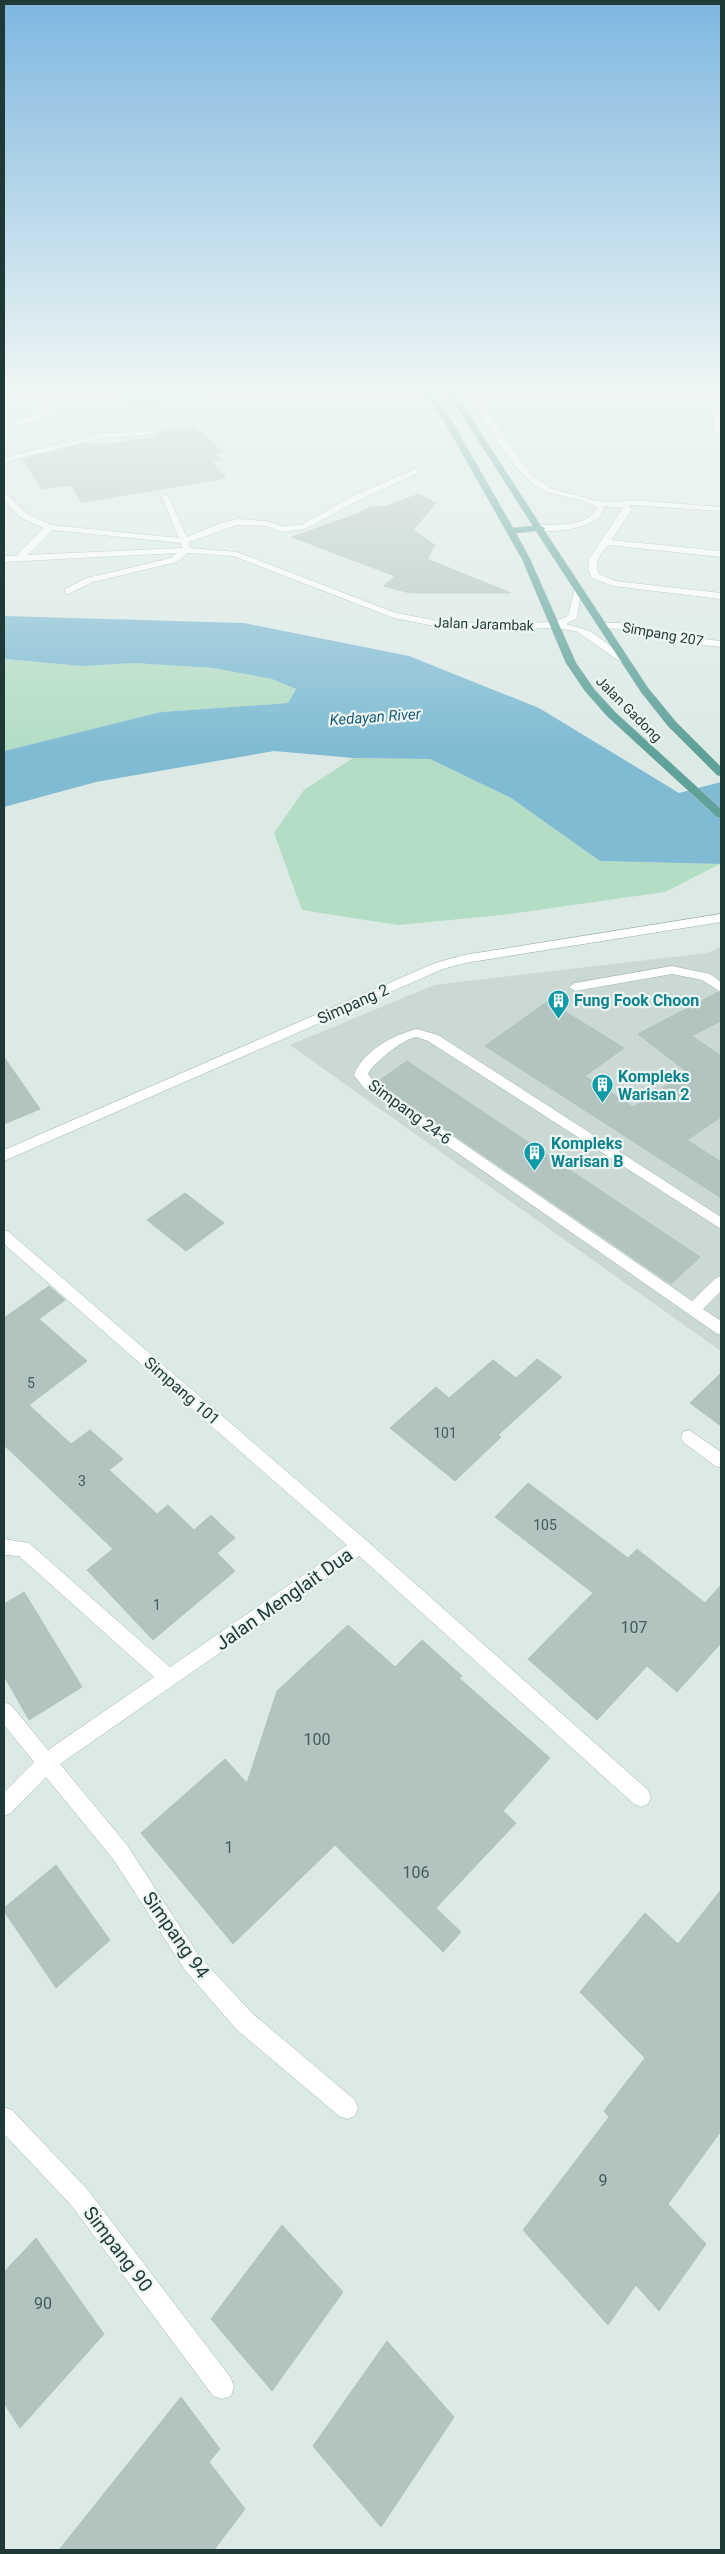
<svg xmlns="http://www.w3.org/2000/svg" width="725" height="2554" font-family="Roboto,sans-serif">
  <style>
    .built { fill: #cbd9d5 }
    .green { fill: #b3ddc4 }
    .water { fill: #80bbd3 }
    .building { fill: #b2c4bf; stroke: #afc3be }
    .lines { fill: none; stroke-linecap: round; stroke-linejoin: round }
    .minor-casing { stroke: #9fb1ae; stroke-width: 1 }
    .major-casing { stroke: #bcc4c3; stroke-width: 1 }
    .minor { fill: #fff; fill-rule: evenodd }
    .major { fill: #5ea29a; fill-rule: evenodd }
    .labels { text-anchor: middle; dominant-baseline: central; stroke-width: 4.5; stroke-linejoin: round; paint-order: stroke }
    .far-street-label { font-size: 14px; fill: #1e3936; stroke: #edf6f3 }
    .number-label { font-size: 14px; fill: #435c58 }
    .far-water-label { font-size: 15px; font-style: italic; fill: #165a78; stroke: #edf6f3 }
    .culture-label { font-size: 16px; font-weight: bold; fill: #0d838f; stroke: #edf6f3; text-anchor: start }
    .street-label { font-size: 16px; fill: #1e3936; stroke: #edf6f3 }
    .near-number-label { font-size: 16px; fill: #435c58 }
    .near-street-label { font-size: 19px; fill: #1e3936; stroke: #edf6f3 }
  </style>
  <rect width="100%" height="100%" fill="#dceae6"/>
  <path class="built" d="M721 947V1351L290 1045 434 985 707 953Z"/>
  <g class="green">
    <path d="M122 393H225L132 406Z"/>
    <path d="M4 659 82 666 134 663 213 668 272 679 296 688 288 703 161 712 4 751Z"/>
    <path d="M353 758 430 759 511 798 600 861 720 864 665 892 502 915 398 925 302 910 274 833 304 790Z"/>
  </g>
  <path class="water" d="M4 616 244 623 409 656 539 708 679 793 721 782V864L600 861 511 798 430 759 353 758 274 751 96 782 4 807V751L161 712 288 703 296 689 272 679 213 668 134 663 82 666 4 659Z"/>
  <g class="building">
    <path d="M195 426 223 452 215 453 221 460 212 462 226 478 82 502 71 485 42 489 23 459 79 445 95 443 98 446 155 437V433Z"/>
    <path d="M419 494 436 503 413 530 435 545 427 559 511 593H410L384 586 395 576 292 537 357 514 370 507 387 506Z"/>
    <path d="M718 992 721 994V1021L692 1036 721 1056V1117L687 1140 721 1162V1198L485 1046 548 1001 624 1048 585 1076 633 1107 687 1072 638 1034Z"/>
    <path d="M4 1057 40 1109 4 1124Z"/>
    <path d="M407 1061 700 1257 671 1284 377 1082Z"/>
    <path d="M185 1193 224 1223 186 1251 147 1220Z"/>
    <path d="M49 1286 65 1300 39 1319 87 1361 29 1405 71 1444 90 1430 123 1459 109 1470 157 1514 168 1505 194 1530 211 1515 235 1538 217 1553 235 1571 153 1640 87 1570 113 1549 4 1445V1318Z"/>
    <path d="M537 1359 562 1377 498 1435 501 1437 455 1481 390 1428 436 1387 449 1398 493 1360 516 1378Z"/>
    <path d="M721 1373V1426L690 1403Z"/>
    <path d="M528 1483 628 1558 637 1549 705 1603 721 1585V1643L677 1692 647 1666 597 1720 528 1659 593 1593 495 1517Z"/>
    <path d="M24 1592 82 1687 29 1720 4 1676V1604Z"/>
    <path d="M348 1625 395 1667 422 1640 462 1676 459 1678 550 1758 503 1811 516 1823 436 1908 461 1932 443 1952 335 1845 233 1944 141 1833 225 1759 247 1783 277 1691Z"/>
    <path d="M56 1865 110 1940 56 1988 4 1911V1908Z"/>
    <path d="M721 1890V2131L668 2204 706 2244 659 2311 636 2285 608 2325 523 2230 609 2117 604 2111 645 2058 580 1992 645 1913 678 1944Z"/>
    <path d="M282 2225 343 2292 272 2391 211 2319Z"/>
    <path d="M36 2238 104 2334 20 2428 4 2403V2272Z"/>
    <path d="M387 2341 454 2417 381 2527 313 2446Z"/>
    <path d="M181 2397 220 2449 209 2462 245 2509 214 2550H59Z"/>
  </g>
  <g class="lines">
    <defs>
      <g id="minor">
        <path d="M33 393H40L52 407V412L45 418 13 427V423L44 411V407Z"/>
        <path d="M468 393H475L530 474 552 489 597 501 616 502 631 500 721 507V511L629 505 632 510 611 540 721 551V557L608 545C601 554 593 562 599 574L615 581 721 593V599L613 586 592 578 588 569 589 559 623 508 604 506 601 516C586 529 557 533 538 530L537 528 541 525C558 524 588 527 597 508 585 497 556 498 539 488 513 473 485 420 468 393Z"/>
        <path d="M718 405H721V438L714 431 712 411Z"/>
        <path d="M150 430H153V434L101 438 4 462V458L101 434Z"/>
        <path d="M415 469H418V473L361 499 305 529 282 532 265 526 237 525 189 542 190 548 237 552 396 613 439 621 495 624 554 622 568 616 575 588 582 586 577 618 566 624 590 631 628 659V663H622L576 631 554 628 495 630 439 627 394 618 233 556 188 553 177 562 93 582 68 594 65 593V589L87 578 171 558 177 553 4 562V556H16L44 528 20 517 4 500V492L26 513 51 525 179 538 161 494 168 496 187 537 221 523 237 519 266 521 282 526 301 525 355 495ZM52 530 181 543 182 548 27 555Z"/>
        <path d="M604 623H620L676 636 721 641V647L676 642 620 629 601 628 599 626Z"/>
        <path d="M721 914V922L465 963 443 969 4 1161V1150L435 963 464 955Z"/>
        <path d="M672 966 710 974 721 982V992L702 980 672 974 575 991 569 987 575 983Z"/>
        <path d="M417 1029 438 1035 721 1217V1229L428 1041C425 1040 420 1038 417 1037 405 1037 372 1064 368 1074L374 1082 692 1301 716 1278 721 1276V1291L703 1309 721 1321V1335L716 1333 364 1088 354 1075C363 1051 393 1035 417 1029Z"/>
        <path d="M4 1230 9 1232 366 1540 648 1790 651 1797 648 1804 641 1807 634 1804 359 1556 60 1764 127 1845 199 1956 252 2013 355 2100 358 2108 355 2116 347 2119 339 2116 236 2029 185 1970 113 1859 46 1777 11 1813 4 1816V1792L34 1762 4 1725V1702L11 1705 48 1750 154 1677 19 1556 4 1555V1539L29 1543 170 1667 347 1545 4 1244Z"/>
        <path d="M689 1430 721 1452V1468L715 1466 683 1442 681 1437 683 1432Z"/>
        <path d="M4 2107 12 2110 87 2189 231 2378 234 2387 231 2396 222 2399 213 2396 71 2205 4 2134Z"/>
      </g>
      <path id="major" d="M425 393H432L453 423 513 528 533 526 448 393H455L541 526 545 528 544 530 648 688 676 722 721 767V776L717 775 668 726 641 692 536 531 516 533 530 559 576 663 594 689 615 712 721 809V818L717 817 607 716 585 691 566 663 522 559 445 423Z"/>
    </defs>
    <use href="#minor" class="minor-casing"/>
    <use href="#major" class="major-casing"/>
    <use href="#minor" class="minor"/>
    <use href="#major" class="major"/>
  </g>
  <linearGradient id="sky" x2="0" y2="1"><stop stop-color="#7eb7e0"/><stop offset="0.52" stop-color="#eff6f4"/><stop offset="1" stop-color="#eff6f4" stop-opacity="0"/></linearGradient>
  <rect width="725" height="751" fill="url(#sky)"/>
  <defs>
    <symbol id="building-pin" viewBox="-11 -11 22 30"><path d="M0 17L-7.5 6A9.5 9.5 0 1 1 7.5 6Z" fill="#0f9aa8" stroke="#edf6f3"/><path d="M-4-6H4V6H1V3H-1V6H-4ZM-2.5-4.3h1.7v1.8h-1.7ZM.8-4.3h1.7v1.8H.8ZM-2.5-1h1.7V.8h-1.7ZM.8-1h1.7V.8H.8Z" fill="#fff"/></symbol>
  </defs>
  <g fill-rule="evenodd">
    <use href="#building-pin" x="546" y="988" width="25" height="34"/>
    <use href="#building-pin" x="590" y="1072" width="25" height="34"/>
    <use href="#building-pin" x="522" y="1140" width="25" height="34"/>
  </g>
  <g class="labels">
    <g class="far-street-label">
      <text transform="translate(484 624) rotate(2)">Jalan Jarambak</text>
      <text transform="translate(663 634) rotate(10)">Simpang 207</text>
      <text transform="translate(629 709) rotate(45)">Jalan Gadong</text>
    </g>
    <g class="number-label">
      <text x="31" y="1383">5</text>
      <text x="445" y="1433">101</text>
      <text x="82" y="1481">3</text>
      <text x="545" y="1525">105</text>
      <text x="157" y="1605">1</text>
    </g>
    <g class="far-water-label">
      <text transform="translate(375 717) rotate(-4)">Kedayan River</text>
    </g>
    <g class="culture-label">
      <text x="574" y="1000">Fung Fook Choon</text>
      <text x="618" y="1076">Kompleks<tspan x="618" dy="18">Warisan 2</tspan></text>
      <text x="551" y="1143">Kompleks<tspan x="551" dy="18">Warisan B</tspan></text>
    </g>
    <g class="street-label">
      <text transform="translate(353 1004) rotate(-24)">Simpang 2</text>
      <text transform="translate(410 1112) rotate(36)">Simpang 24-6</text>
      <text transform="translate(182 1391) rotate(41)">Simpang 101</text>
    </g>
    <g class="near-number-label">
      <text x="634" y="1627">107</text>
      <text x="317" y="1739">100</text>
      <text x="229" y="1847">1</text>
      <text x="416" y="1872">106</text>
      <text x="603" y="2180">9</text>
      <text x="43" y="2303">90</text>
    </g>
    <g class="near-street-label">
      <text transform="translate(284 1599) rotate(-35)">Jalan Menglait Dua</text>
      <text transform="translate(176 1935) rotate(55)">Simpang 94</text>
      <text transform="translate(118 2249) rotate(53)">Simpang 90</text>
    </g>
  </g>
  <rect width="725" height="2554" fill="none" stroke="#1e3936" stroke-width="10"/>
</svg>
